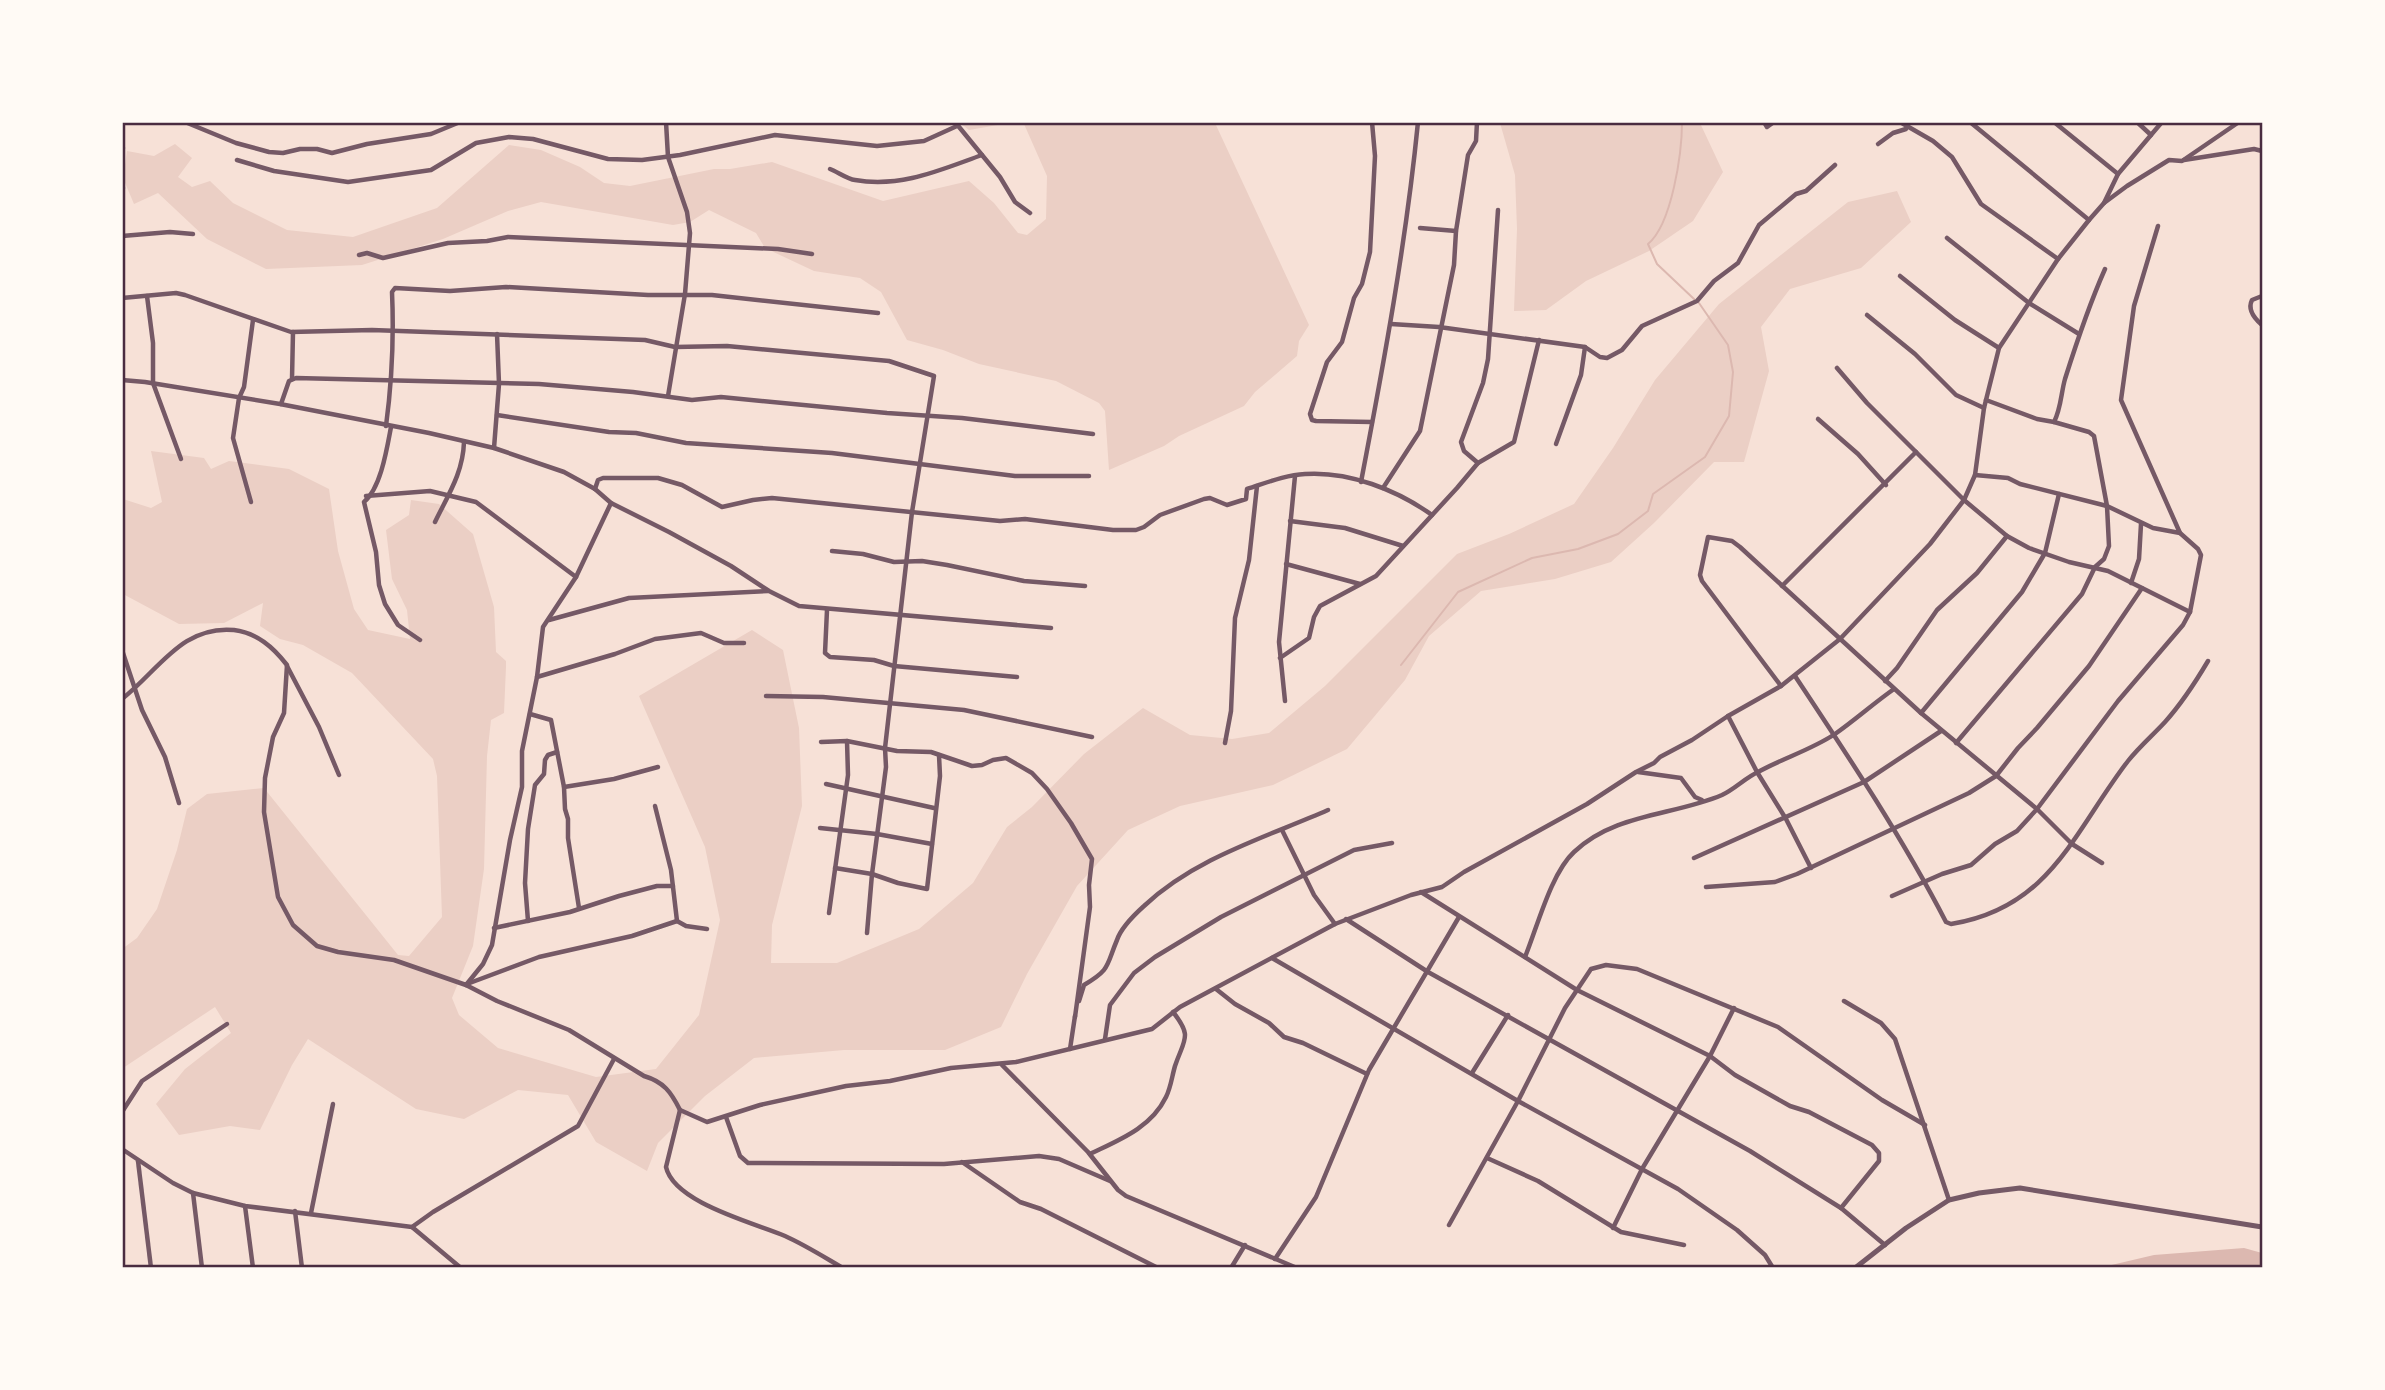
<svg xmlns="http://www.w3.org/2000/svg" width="2385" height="1390" font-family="'Nunito Sans',sans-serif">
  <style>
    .green { fill: #ebcfc5 }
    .water { fill: #dcb8b0 }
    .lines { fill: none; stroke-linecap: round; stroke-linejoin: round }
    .stream { stroke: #dcb8b0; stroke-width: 2 }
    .minor { stroke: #755966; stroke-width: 4.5 }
    .tertiary { stroke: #755966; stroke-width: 5 }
    .neatline { fill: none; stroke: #4a2c40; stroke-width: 2.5 }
  </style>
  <rect width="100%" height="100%" fill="#f7e1d7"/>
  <g class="green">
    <path d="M960 123H1215L1309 325 1299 341 1297 356 1255 392 1244 406 1179 436 1164 446 1109 470 1105 411 1099 403 1056 381 979 364 943 350 907 340 881 292 860 278 814 271 765 248 756 233 709 210 690 222 673 225 541 202 508 211 443 239 362 265 266 269 207 239 158 193 134 204 123 178 127 151 154 156 175 144 192 158 178 177 192 187 210 181 233 203 287 230 353 237 437 208 509 145 541 150 580 167 604 183 630 186 714 169H730L772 162 883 201 969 181 994 203 1018 233 1027 235 1046 219 1047 176 1024 124 1009 123 969 130Z"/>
    <path d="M1500 123H1700L1723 172 1693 221 1649 251 1586 281 1546 310 1514 311 1517 229 1515 175Z"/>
    <path d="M1897 191 1911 222 1861 268 1790 289 1761 327 1769 371 1744 462H1714L1654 523 1611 562 1555 579 1481 591 1429 636 1405 680 1347 749 1273 785 1180 806 1128 830 1077 886 1027 974 1001 1027 945 1050H844L754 1058 705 1096 658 1143 647 1171 596 1142 568 1095 518 1090 464 1119 416 1109 308 1039 292 1065 260 1130 230 1126 179 1135 156 1104 185 1069 231 1033 215 1007 123 1068 122 949 137 938 157 909 177 850 187 809 207 794 264 788 398 955 409 956 442 917 437 776 433 759 352 673 303 645 280 639 260 626 263 603 224 623 179 624 123 594V499L151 508 162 502 151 451 204 458 211 469 229 461 289 469 329 489 338 551 354 609 368 630 410 639 407 610 392 579 386 530 409 515 411 500 439 504 473 534 494 607 496 652 506 661V667L504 713 491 720 487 756 484 869 473 946 452 998 459 1015 498 1048 596 1077 656 1069 699 1015 720 920 705 847 639 696 752 630 783 650 799 728 802 806 772 925 771 963H837L919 929 973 883 1007 827 1032 807 1084 754 1143 708 1190 735 1232 739 1269 733 1325 686 1457 554 1509 534 1574 504 1613 448 1655 380 1719 304 1848 202Z"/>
  </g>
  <path class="water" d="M2244 1248 2262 1253V1267H2103L2154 1255Z"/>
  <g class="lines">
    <g class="stream">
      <path d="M1682 122C1682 153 1672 224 1648 244L1657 264 1694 299"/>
      <path d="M1401 665 1458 592 1532 558 1578 549 1618 534 1648 511 1653 494 1705 457 1729 416 1733 372 1728 345 1699 303"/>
    </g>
    <g class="minor">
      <path d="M185 122 236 143 269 152 283 153 300 149H317L332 153 367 144 431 134 460 122"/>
      <path d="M666 122 668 157 687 212 690 233 685 294 668 396"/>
      <path d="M955 122 1000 177 1015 202 1030 213"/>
      <path d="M1372 122 1375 156 1370 252 1362 284 1354 298 1342 342 1327 362 1310 414 1312 420 1316 421 1372 422"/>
      <path d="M1764 122 1767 127 1774 122"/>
      <path d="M1900 122 1933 141 1952 157 1981 204 2058 259"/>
      <path d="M1970 122 2089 220"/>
      <path d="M2054 122 2118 174"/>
      <path d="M2137 122 2151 135"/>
      <path d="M1878 144 1893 133 1906 129"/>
      <path d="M122 148H123"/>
      <path d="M237 160 274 171 348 182 431 170 476 143 509 137 533 139 608 159 642 160 680 155 775 135 877 146 924 141 957 126"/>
      <path d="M2184 160 2254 149 2262 151"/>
      <path d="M830 169C838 172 847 179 855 180 901 188 940 170 982 155"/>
      <path d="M122 188H123"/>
      <path d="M2104 203 2118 174 2162 122"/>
      <path d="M1420 228 1456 231"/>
      <path d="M122 236 170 232 193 234"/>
      <path d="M1947 238 2029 303 2079 334"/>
      <path d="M359 255 367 253 383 258 448 243 487 241 508 237 778 249 812 254"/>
      <path d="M1900 276 1955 320 1999 348"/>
      <path d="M147 296 153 343V383L181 459"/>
      <path d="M2262 296 2252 300C2247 310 2255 319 2262 325"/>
      <path d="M122 298 176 293 185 295 291 332 372 330 645 340 675 347 727 346 889 361 934 376 912 512 885 748 886 767 872 874 867 933"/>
      <path d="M1867 315 1915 354 1956 395 1984 408"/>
      <path d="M1391 324 1439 327 1585 347 1600 357 1607 358 1622 350 1642 326 1697 301 1714 281 1738 263 1759 225 1796 194 1806 191 1835 165"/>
      <path d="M1837 368 1867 403 1964 500 2007 536 2029 548 2069 562 2108 571 2190 612"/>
      <path d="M292 379 293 332"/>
      <path d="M122 380 145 382 280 404 429 433 494 448 564 472 595 489 611 503 669 532 731 566 769 591 799 606 1051 628"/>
      <path d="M1986 400 2037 419 2054 422C2061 409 2061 393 2065 379 2077 341 2089 305 2105 269"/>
      <path d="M281 404 289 381 296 378 539 384 633 392 692 400 721 397 887 413 962 418 1093 434"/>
      <path d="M497 415 609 432 636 433 686 443 832 453 1015 476H1089"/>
      <path d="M1818 419 1858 454 1886 485"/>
      <path d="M386 426C392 381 394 337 392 292L395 288 450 291 506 287 648 295H712L878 313"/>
      <path d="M391 427C387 448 381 488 364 502L376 552 379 585 385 604 398 625 420 640"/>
      <path d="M1556 444 1581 375 1585 347"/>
      <path d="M494 448 499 384 497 334"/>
      <path d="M1478 463 1464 451 1461 442 1483 383 1488 359 1498 210"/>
      <path d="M1975 475 2008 478 2020 484 2107 506 2153 528 2180 533"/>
      <path d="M1361 482C1384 362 1406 243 1418 122"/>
      <path d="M1383 488 1420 431 1454 265 1456 231 1468 155 1476 141 1477 122"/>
      <path d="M595 489 598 480 603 478H658L682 485 722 507 753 500 772 498 1000 521 1025 519 1113 530H1136L1144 527 1160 515 1204 499 1210 498 1227 505 1246 499 1247 489C1266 483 1285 475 1305 474 1349 471 1397 490 1432 515"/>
      <path d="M366 496 430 491 476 502 576 577"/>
      <path d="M251 502 233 438 239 398 244 387 253 320"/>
      <path d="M1290 521 1345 528 1403 546"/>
      <path d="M435 522C448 495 463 473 464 442"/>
      <path d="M832 551 863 554 894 562 922 561 947 565 1024 581 1085 586"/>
      <path d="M1286 564 1360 584"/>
      <path d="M2131 583 2139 559 2141 524"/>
      <path d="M1782 586 1916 452"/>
      <path d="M827 610 825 653 830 657 874 660 894 666 1017 677"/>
      <path d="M549 620 629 598 768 591"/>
      <path d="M122 650 142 710 165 757 179 803"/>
      <path d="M1280 658 1309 638 1314 617 1320 606 1376 576 1457 488 1478 463 1514 442 1539 340"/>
      <path d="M287 666 319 727 339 775"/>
      <path d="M1795 676C1848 756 1902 837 1946 922L1951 924C2051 908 2074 831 2128 761 2139 747 2153 735 2165 722 2182 703 2195 683 2208 661"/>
      <path d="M537 677 615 654 655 639 701 633 724 643H744"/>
      <path d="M1885 681 1897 668 1937 610 1977 573 2007 536"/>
      <path d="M1781 686 1702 581 1700 575 1708 537 1732 541 1740 547 1921 713 2037 809 2072 844 2102 863"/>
      <path d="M766 696 823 697 964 710 1092 737"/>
      <path d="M122 699C159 670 182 625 234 630 257 633 273 647 287 665L284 713 273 737 265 778 264 812 278 897 293 925 317 946 338 952 394 960 466 985 497 1001 569 1030 644 1076C664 1082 671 1092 680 1110L666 1167C674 1203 755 1223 785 1236 805 1245 824 1257 843 1268"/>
      <path d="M1285 701 1279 642 1295 476"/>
      <path d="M1921 713 2022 592 2045 553 2059 494"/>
      <path d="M530 714 551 720 564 787 565 809 568 819V838L579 908"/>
      <path d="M1728 716 1757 772 1786 819 1811 868"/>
      <path d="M821 742 847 741 897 751 931 752 972 766 982 765 993 760 1006 758 1032 773 1047 789 1071 823 1092 859 1089 885 1090 907 1075 1017"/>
      <path d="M1225 743 1231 711 1235 618 1249 560 1257 486"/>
      <path d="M1956 743 2082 594 2095 567 2104 559 2109 546 2107 506 2094 436 2089 432 2054 422"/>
      <path d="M1638 772 1681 778 1695 797 1702 800"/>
      <path d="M826 784 934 808"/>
      <path d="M564 787 614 779 658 767"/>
      <path d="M655 806 671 870 677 921"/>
      <path d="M820 828 877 834 932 844"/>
      <path d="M1282 830 1314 895 1335 924"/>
      <path d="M1694 858 1864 782 1941 731"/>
      <path d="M835 868 872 874 898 883 927 889 940 776 939 755"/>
      <path d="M1706 887 1775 882 1797 874 1969 793 1996 776 2018 748 2037 728 2089 666 2142 588"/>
      <path d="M1421 892 1577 990 1710 1056 1735 1075 1790 1106 1809 1112 1872 1145 1879 1153V1161L1841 1208"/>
      <path d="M1892 896 1942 874 1971 865 1995 844 2017 831 2037 809 2118 701 2183 625 2190 612 2201 555 2198 549 2180 533 2121 400 2134 306 2158 226"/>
      <path d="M829 913 848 775 847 741"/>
      <path d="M1346 919 1428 972 1750 1151 1841 1208 1885 1245"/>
      <path d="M528 921 525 883 528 829 535 785 544 774 545 760 548 755 557 752"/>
      <path d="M494 928 570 912 619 896 657 886H673"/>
      <path d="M1525 957C1537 928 1551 873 1574 852 1615 813 1673 816 1722 795 1735 789 1745 778 1758 772 1783 758 1811 750 1835 734 1855 720 1874 703 1894 689"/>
      <path d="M1272 958 1518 1101 1678 1189 1737 1230 1765 1255 1773 1268"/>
      <path d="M467 984 539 957 632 936 677 921 686 926 707 929"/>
      <path d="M466 985 483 964 492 945 510 840 522 787V751L537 677 543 627 576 577 611 503"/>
      <path d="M1216 989 1235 1004 1269 1023 1284 1037 1303 1043 1367 1074"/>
      <path d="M1079 1001 1084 985C1111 969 1106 966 1117 940 1121 928 1134 915 1144 906 1195 858 1264 838 1328 810"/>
      <path d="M1844 1001 1881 1023 1895 1039 1949 1200"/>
      <path d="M1105 1039 1110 1005 1134 973 1155 957 1221 917 1354 850 1392 843"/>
      <path d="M1070 1049 1075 1016"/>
      <path d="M1002 1065 1088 1152 1118 1190 1126 1196 1297 1268"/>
      <path d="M1472 1073 1508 1015"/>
      <path d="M680 1110 707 1122 760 1105 846 1086 890 1081 951 1068 1016 1062 1152 1029 1180 1007 1335 924 1411 895 1442 887 1464 872 1587 804 1636 772 1654 763 1660 757 1692 740 1728 716 1781 686 1840 639 1930 544 1964 500 1975 475 1984 408 1999 348 2058 259 2089 220 2104 203 2127 186 2169 160 2182 161 2239 122"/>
      <path d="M122 1112 142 1081 227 1024"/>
      <path d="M726 1117 740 1156 748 1163 944 1164 1039 1156 1059 1159 1110 1181"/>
      <path d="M122 1149 173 1183 193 1193 245 1206 412 1227 461 1268"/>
      <path d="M1090 1154C1119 1140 1151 1128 1166 1097 1171 1087 1172 1076 1175 1066 1184 1039 1193 1037 1173 1012"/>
      <path d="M1487 1158 1538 1181 1621 1232 1684 1245"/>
      <path d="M138 1161 151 1268"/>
      <path d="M962 1162 1020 1202 1041 1209 1158 1268"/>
      <path d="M193 1193 202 1268"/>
      <path d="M245 1206 253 1268"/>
      <path d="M295 1211 302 1268"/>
      <path d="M311 1213 333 1104"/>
      <path d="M1449 1225 1518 1101 1565 1008 1591 969 1606 965 1637 969 1778 1027 1882 1100 1925 1125"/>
      <path d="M412 1227 433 1212 578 1126 614 1059"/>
      <path d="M1613 1228 1642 1169 1710 1056 1734 1008"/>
      <path d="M1275 1259 1316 1197 1369 1070 1459 917"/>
      <path d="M1231 1268 1245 1245"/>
    </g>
    <path class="tertiary" d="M1855 1268 1906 1228 1949 1200 1979 1193 2020 1188 2262 1227"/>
  </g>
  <rect width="2385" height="1390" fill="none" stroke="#fffaf5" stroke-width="248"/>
  <rect x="124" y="124" width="2137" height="1142" class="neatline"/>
</svg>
